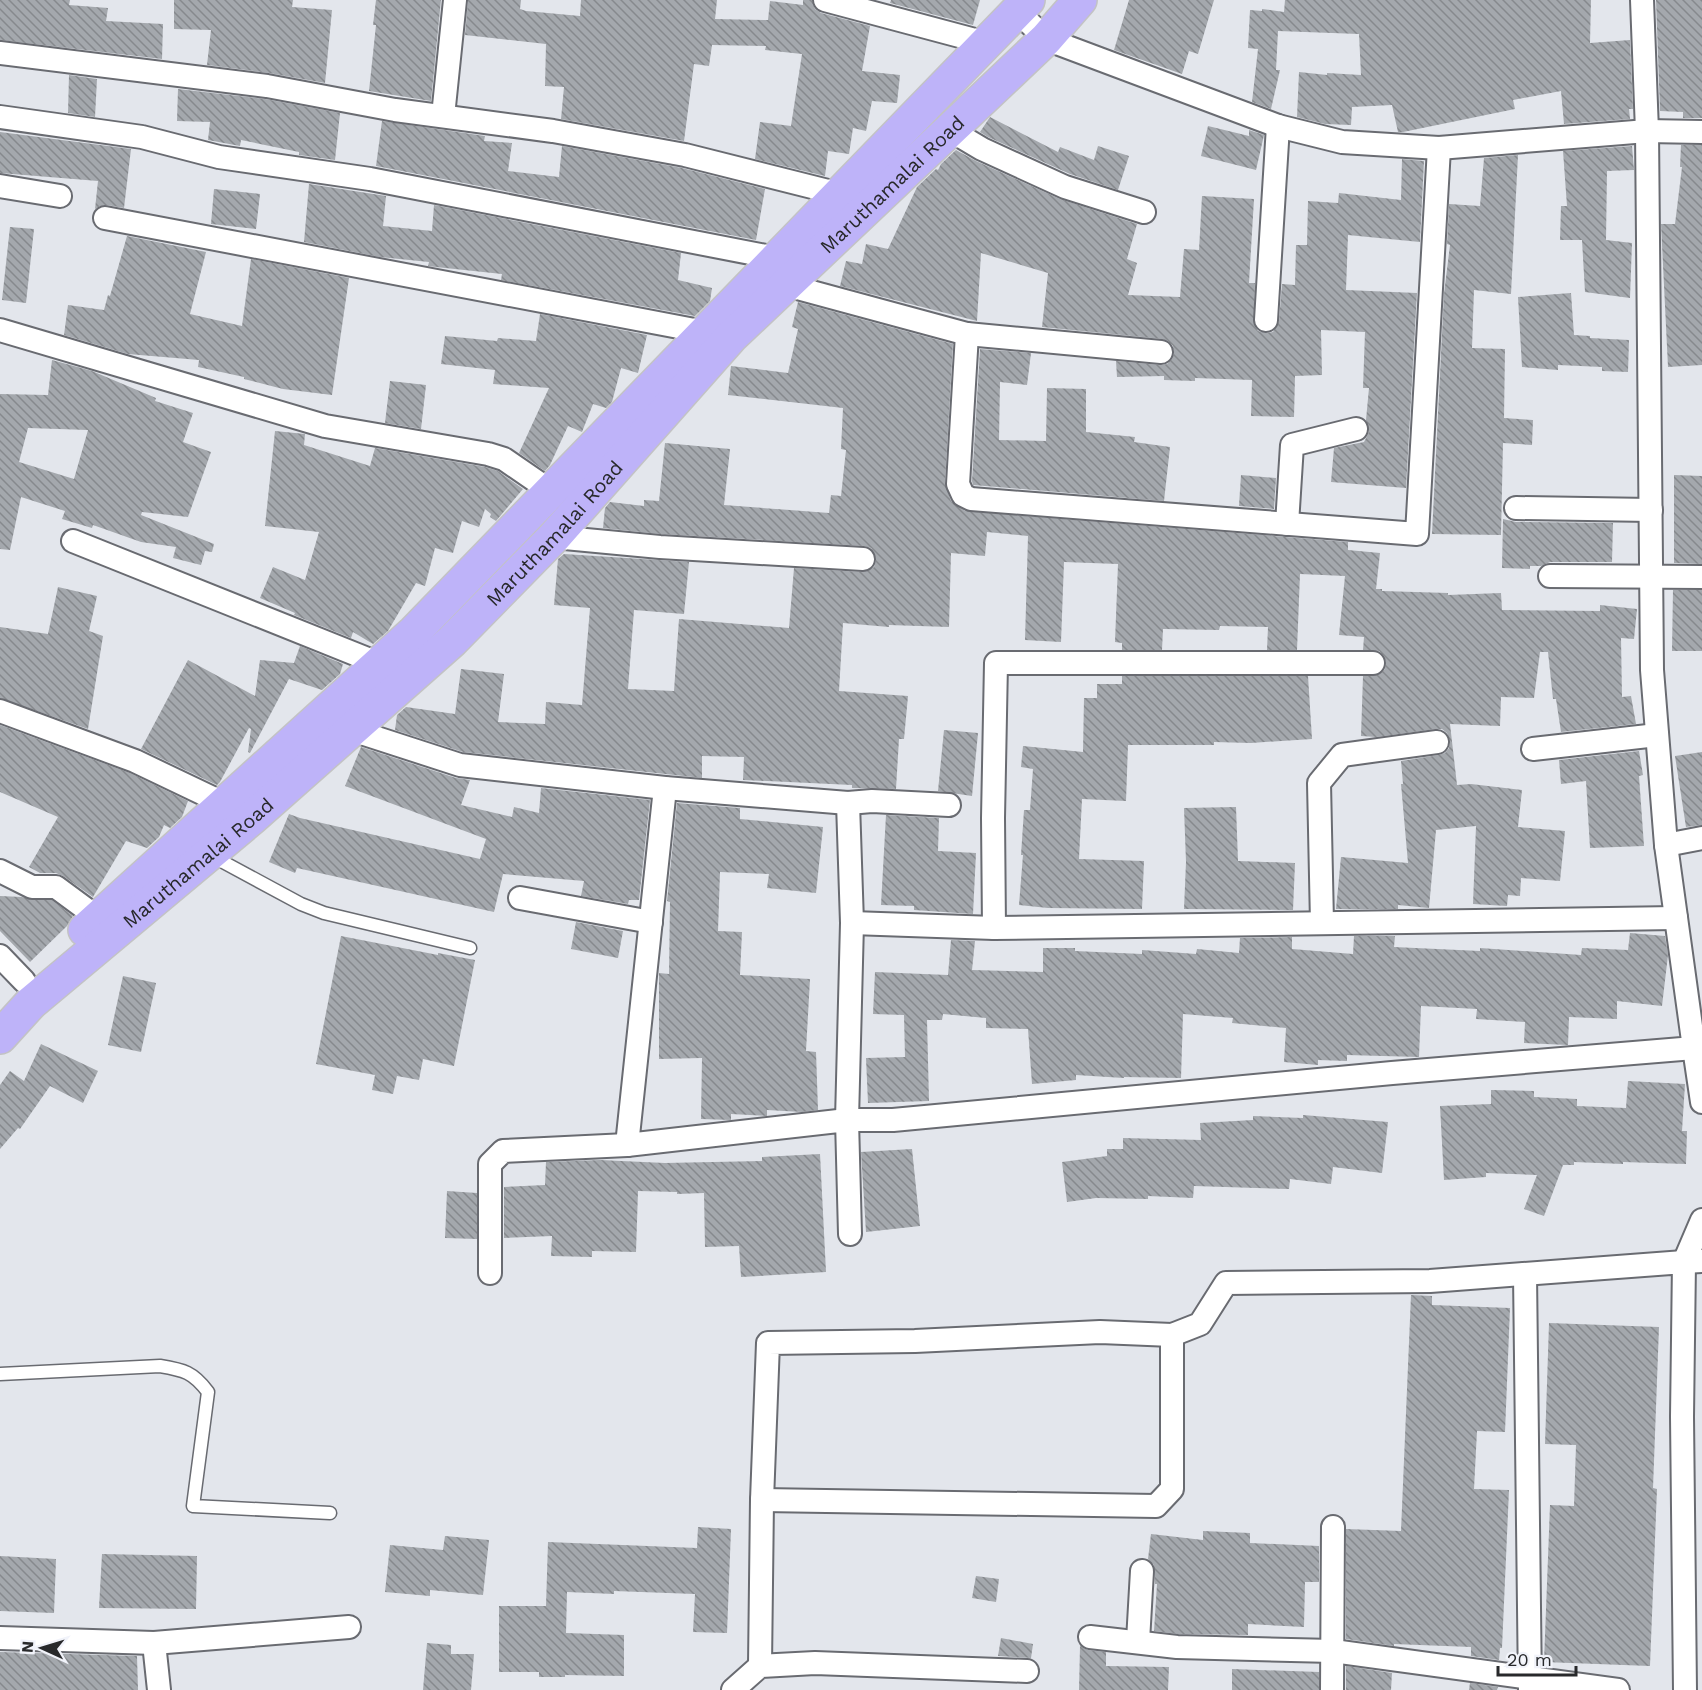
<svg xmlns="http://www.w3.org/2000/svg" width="1702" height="1690" font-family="'Work Sans',sans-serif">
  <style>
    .building { fill: url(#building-back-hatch); fill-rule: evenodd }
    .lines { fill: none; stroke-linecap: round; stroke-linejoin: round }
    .lane-casing { stroke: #696b71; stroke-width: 15 }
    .street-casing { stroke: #696b71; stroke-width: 26 }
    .primary-casing { stroke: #c3c3c4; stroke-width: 36 }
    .lane { stroke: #fff; stroke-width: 12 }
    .street { stroke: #fff; stroke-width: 22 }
    .primary { stroke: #beb3f9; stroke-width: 33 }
    .labels { text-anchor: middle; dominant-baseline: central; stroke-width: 4.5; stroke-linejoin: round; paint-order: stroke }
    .street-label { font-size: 20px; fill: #28292b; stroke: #f1f3fa }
  </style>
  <defs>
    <pattern id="building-back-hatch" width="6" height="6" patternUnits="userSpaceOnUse" patternTransform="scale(1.5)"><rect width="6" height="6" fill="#a4a8ad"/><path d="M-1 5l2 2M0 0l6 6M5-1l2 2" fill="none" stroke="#86898d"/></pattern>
  </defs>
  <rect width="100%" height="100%" fill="#e3e6ec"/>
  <g class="building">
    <path d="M0 0H70L69 5 108 8 106 21 163 24 162 59 0 40Z"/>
    <path d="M174 0H293L292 7 332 10 325 83 269 73 207 65 211 30 174 29Z"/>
    <path d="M376 0H441L431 101 369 91 376 25H373Z"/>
    <path d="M468 0H521L520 9 526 11 580 16 581 0H717L715 19 768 20 770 1 803 5V0H812L815 9 821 13 870 26 862 71 900 75 897 103 872 101 866 131 853 128 849 154 828 151 825 176 755 159 760 122 791 126 802 54 765 50 766 46 712 45 709 66 694 64 684 141 561 119 564 87 545 86 546 44 465 35Z"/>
    <path d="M891 0H980L973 25 890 3Z"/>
    <path d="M1129 0H1214L1198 54 1189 51 1182 74 1114 50Z"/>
    <path d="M1285 0H1591L1590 43 1630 40 1633 109H1629L1630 119 1564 124 1561 91 1513 100 1515 109 1403 132H1398L1392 105 1352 107 1351 125 1325 124 1297 117 1299 72 1327 75V73L1361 75 1359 34 1278 31 1276 70H1280L1271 109 1252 102 1258 49 1248 48 1250 10 1262 11V9L1284 12Z"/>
    <path d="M1656 0H1702V118H1683V112L1660 111Z"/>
    <path d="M69 75 97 79 95 117 68 113Z"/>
    <path d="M178 89 265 99 340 113 335 160 299 155V152L241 140 240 146 208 140 210 122 177 121Z"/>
    <path d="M990 117 1058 152 1060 147 1094 160 1098 146 1129 156 1118 190 1070 174 988 137 980 132Z"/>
    <path d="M382 121 485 136 484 141 512 143 508 171 559 177 562 146 682 168 765 189 756 240 376 166Z"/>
    <path d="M1208 126 1249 136V130L1264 135 1256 170 1201 156Z"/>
    <path d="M0 132 131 149 124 208 107 205 100 206 95 209 98 181 0 173Z"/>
    <path d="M1681 145H1702V365L1668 367 1661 224H1675L1682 167H1680Z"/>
    <path d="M1632 146 1634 170 1607 171 1606 240 1632 243 1630 298 1585 292 1582 240H1560L1561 206H1567L1563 151Z"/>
    <path d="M956 150 976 161 1060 199 1137 224 1127 259 1137 263 1128 295 1180 297 1184 249 1199 250 1202 196 1254 199 1249 283H1255L1254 325 1258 331 1266 333 1273 332 1279 321 1282 284 1295 285 1296 245H1307L1308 201 1338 203 1339 193 1401 200 1402 159 1424 161 1420 242 1348 235 1346 290 1417 293 1406 488 1331 482 1334 448 1364 442 1369 432 1366 420 1369 388H1363L1365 332 1321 330 1322 375 1295 376 1294 417 1251 416 1252 380 1195 378V381L1164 380V376L1117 377 1116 361 1160 365 1167 364 1172 359 1174 353 1173 346 1168 341 1162 339 1042 327 1048 273 981 253 977 321 840 286 846 261 862 264 866 244 888 249 917 187 936 169 938 170 941 164Z"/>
    <path d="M1518 155 1511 294 1474 290 1472 348 1505 349 1504 418 1533 420 1532 445 1503 443 1501 535 1432 534 1444 294 1450 245 1447 244 1449 204 1480 206 1484 158Z"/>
    <path d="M309 184 386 196 383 226 432 231 434 205 681 253 678 280 712 288 710 301 695 316 501 280 502 274 436 267 428 266 429 262 380 257 304 242Z"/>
    <path d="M214 189 260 194 256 229 211 224Z"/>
    <path d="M10 227 34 229 26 303 2 300Z"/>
    <path d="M127 236 206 252 190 314 242 326 251 259 349 278 332 395 283 389 244 379V377L198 367 199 360 128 354 64 335 68 305 104 310 108 295 110 296Z"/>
    <path d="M1571 293 1574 335 1590 336V338L1629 340 1628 372 1602 371V367L1558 365V370L1522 367 1518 297Z"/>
    <path d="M798 302 953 344 945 483 951 501 965 511 1348 542V550L1380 553 1376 589H1382V591L1448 593V595L1501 593 1502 610 1600 611V605L1637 609 1634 639 1621 638 1622 697 1631 696 1636 724 1561 732 1556 699H1553L1548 652H1540L1534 698 1501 697 1500 726 1450 724 1457 785 1471 784 1522 790 1518 827 1565 831 1560 881 1521 878 1520 896 1508 895 1507 906 1473 904 1476 826 1436 830 1429 908 1398 905V909H1336L1341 857 1408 863 1401 784H1403L1401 761 1439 755 1445 753 1449 748 1450 741 1447 733 1442 729H1436L1376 737 1361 736 1363 676 1380 674 1385 669 1386 662 1384 656 1379 651 1363 650 1364 637 1339 635 1345 576 1300 574 1297 650H1267L1268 627 1220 626 1219 630 1163 629 1162 650H1122V643L1115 642 1118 564 1064 562 1061 642 1025 640 1028 536 987 532 985 556 951 553 949 627 889 625V627L843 623 839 691 908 696 904 739H899L896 789 852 788V785L743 780 744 757 702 756V778L463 752 395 730 397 715 406 707 455 714 461 669 504 674 498 722 545 724 546 702 582 705 590 608 554 605 558 559 564 554 689 562 684 614 634 610 628 689 674 691 679 619 789 628 794 568 862 572 868 571 874 567 876 560 875 554 871 548 864 546 661 534 603 528 605 508 610 502 644 506V500L659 501 665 443 730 449 724 505 829 513 831 495 841 496 846 450 841 449 843 408 728 395 731 366 788 373 798 329 792 327Z"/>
    <path d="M540 314 647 335 638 373 621 368 612 402 606 408 593 404 582 432 568 426 550 465 545 471 519 453 549 388 493 384 495 370 441 364 445 336 497 341 498 338 536 341Z"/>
    <path d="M980 349 1031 353 1027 385 1000 382 999 440 1046 441 1047 388 1086 389V432L1135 437 1134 442 1170 447 1164 501 973 485 972 481Z"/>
    <path d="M52 360 92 371 156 398 155 401 193 413 183 442 211 452 188 517 142 512 141 515 214 544 212 552 205 551 201 565 173 558 176 547 141 542 93 525 92 528 62 519 65 511 21 497 10 550 0 549V394L48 395ZM28 428 88 430 74 479 19 462Z"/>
    <path d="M390 381 426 385 421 429 385 423Z"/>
    <path d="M275 431 305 434 304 445 370 466 375 448 485 467 498 471 523 489 496 521 490 517 491 514 485 509 479 527 462 521 453 553 435 548 425 586 416 583 388 631 373 644 353 632 351 638 294 615 295 613 260 598 273 567 305 580 319 532 265 526Z"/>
    <path d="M1241 475 1276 478 1274 509 1239 506Z"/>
    <path d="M1674 475 1702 476V564L1674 563Z"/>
    <path d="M1503 519 1516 522 1613 523 1612 562H1550L1541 566H1530V569L1502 568Z"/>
    <path d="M58 587 97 596 89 631 103 636 88 729 0 698V627L48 634Z"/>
    <path d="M1673 590H1702V651H1672Z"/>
    <path d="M300 646 343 664 340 674 322 690 289 679 290 677 250 753 248 752 251 729 249 728 220 782 217 785 141 749 188 660 255 696 260 660 294 663Z"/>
    <path d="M1122 676H1308L1312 739 1251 743 1214 742V745H1128L1126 801 1082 799 1079 859 1144 861 1142 909 1048 908 1019 905 1023 855H1021L1024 810H1030L1033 769 1021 767 1023 746 1083 752 1084 698H1097V684H1122Z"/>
    <path d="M0 725 130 773 188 801 182 817 170 828 164 825 159 837 147 848 126 841 93 897 63 876 56 873H40L29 867 58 817 0 792Z"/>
    <path d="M944 730 978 733 972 796 938 791Z"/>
    <path d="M361 747 456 778 470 780 461 805 512 817 514 807 539 813 541 788 650 800 639 900H629L628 904 581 896 584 881 503 874 494 912 297 868 295 873 269 862 289 814 300 818 480 859 486 839 345 786Z"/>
    <path d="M1639 751 1643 775 1639 776 1644 846 1590 848 1586 781 1561 784 1559 760Z"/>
    <path d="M1702 752V825L1686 827 1675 756Z"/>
    <path d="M677 803 740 808V819L823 827 816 893 767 888 769 874 720 872 718 931 742 932 740 975 810 979 806 1051 816 1052 818 1110 802 1112 767 1110V1116L731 1114V1120L701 1119 702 1058 659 1059V973L669 974 670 902 667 901Z"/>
    <path d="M1236 807 1238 861 1295 863 1293 910 1184 909 1186 862 1184 808Z"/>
    <path d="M886 815 939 818 938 851 976 853 973 914 914 910V906L881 905Z"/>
    <path d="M0 896 22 897 32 900H52L73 916 67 926 30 962 0 931Z"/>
    <path d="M576 922 623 931 618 958 571 949Z"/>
    <path d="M1630 933 1665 936 1668 955 1662 1006 1617 1001V1019L1569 1017 1568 1045 1524 1043 1525 1022 1476 1019 1477 1009 1421 1006 1419 1057 1347 1055V1061L1318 1060V1065L1284 1062 1286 1028 1232 1023 1233 1018 1183 1014 1181 1078 1124 1077V1078L1076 1075V1080L1032 1084 1028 1029 986 1028V1018L943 1014 942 1020H927L929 1101 868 1103 866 1058 905 1057 904 1015 873 1014 875 972 948 975 951 940 975 941 972 970 1043 972V948H1075V951L1142 954V950L1196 954 1197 949 1239 953 1240 938 1292 937V949L1353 954 1354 936H1395L1394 947 1480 951V948L1581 955 1582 948 1628 950Z"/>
    <path d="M341 936 438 955V953L475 960 454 1066 423 1059 419 1080 397 1076 393 1094 372 1090 375 1075 316 1064Z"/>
    <path d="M123 976 156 983 141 1052 108 1045Z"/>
    <path d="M41 1044 98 1071 83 1103 50 1086 20 1129 18 1128 0 1149V1085L10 1071 24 1081Z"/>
    <path d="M1628 1081 1685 1084 1682 1131H1687L1686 1164 1623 1162V1164L1574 1162V1165H1563L1544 1216 1524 1209 1537 1175 1486 1173V1177L1444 1180 1440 1106 1491 1104V1090L1534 1091V1097L1577 1099V1106L1626 1108Z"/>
    <path d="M1303 1115 1388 1122 1382 1173 1333 1167 1331 1184 1290 1179 1289 1189 1194 1186 1193 1198 1148 1196V1199L1096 1198 1067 1202 1062 1162 1107 1156V1149H1123V1138L1201 1140 1200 1123 1253 1120V1116L1303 1118Z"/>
    <path d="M912 1149 920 1226 866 1232 861 1152Z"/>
    <path d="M820 1154 826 1272 741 1277 739 1246 705 1247 704 1193 677 1194V1192L638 1191 636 1252 592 1251V1257L551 1256 552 1236 504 1238V1187L545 1185 546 1162 600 1160 665 1163 762 1161V1157Z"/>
    <path d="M447 1191 477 1193V1239L445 1238Z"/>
    <path d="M1411 1295 1432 1296V1305L1510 1308 1505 1432 1477 1431 1474 1489 1509 1490 1502 1648H1500L1499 1660 1471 1656V1647L1394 1644V1646L1346 1639V1529L1401 1531Z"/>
    <path d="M1549 1323 1659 1327 1653 1488 1657 1489 1650 1666 1544 1662 1550 1505 1574 1506 1576 1445 1545 1444Z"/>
    <path d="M698 1527 731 1529 727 1633 693 1632 695 1594 614 1591V1594L567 1592 566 1633 624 1635V1676L565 1675V1677H539V1672H499V1606H546L548 1542 697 1548Z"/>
    <path d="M1203 1531 1250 1533V1543L1319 1546V1582H1305L1304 1627 1248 1624V1635L1178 1634 1154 1631 1157 1584H1155L1154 1565 1148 1559 1151 1534 1203 1540Z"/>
    <path d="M445 1536 489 1540 483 1595 430 1590V1596L385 1592 390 1545 443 1550Z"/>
    <path d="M102 1554 197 1556 196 1609 99 1608Z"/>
    <path d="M0 1556 56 1559 54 1613 0 1611Z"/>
    <path d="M976 1576 999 1579 996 1602 972 1598Z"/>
    <path d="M1001 1638 1033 1644 1031 1658 998 1656Z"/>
    <path d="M427 1643 451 1645V1654H474L471 1690H423Z"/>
    <path d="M1080 1646 1088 1650 1106 1652V1666L1169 1667 1168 1690H1079Z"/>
    <path d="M0 1652 137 1656 138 1690H0Z"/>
    <path d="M1346 1666 1392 1673 1391 1690H1346Z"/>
    <path d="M1232 1669 1319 1672V1690H1232Z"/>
    <path d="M1470 1683 1498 1687 1497 1690H1469Z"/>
  </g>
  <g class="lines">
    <defs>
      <g id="lane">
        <path d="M212 856 301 904 324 913 470 948"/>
        <path d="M0 1374 160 1366C184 1370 193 1372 208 1392L193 1506 330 1513"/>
      </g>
      <g id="street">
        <path d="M825 0 986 43"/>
        <path d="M1642 0 1647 131 1652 670 1666 845 1702 838"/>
        <path d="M1018 12 1046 39 1278 126 1342 142 1439 148 1647 131 1702 132"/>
        <path d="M0 53 267 86 395 110 553 131 685 155 840 194"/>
        <path d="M443 116 455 0"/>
        <path d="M0 117 142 137 219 157 370 179 776 258"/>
        <path d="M950 130 982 149 1065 187 1144 212"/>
        <path d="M0 186 60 196"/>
        <path d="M105 218 705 332"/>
        <path d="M786 285 967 334 958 484 963 495 971 499 1417 534 1439 148"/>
        <path d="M1266 320 1278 126"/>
        <path d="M0 330 325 426 488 454 504 459 552 492"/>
        <path d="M967 334 1161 352"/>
        <path d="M1516 508 1651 510"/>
        <path d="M1287 524 1292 445 1356 429"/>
        <path d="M554 537 660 547 863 559"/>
        <path d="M73 541 380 664"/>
        <path d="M1550 576 1702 577"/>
        <path d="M0 711 135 761 225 804"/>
        <path d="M343 723 352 730 460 765 665 788 848 803 872 801 949 805"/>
        <path d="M1533 749 1657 735"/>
        <path d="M665 788 627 1145 847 1120 850 1234"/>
        <path d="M848 803 852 923 847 1120H893L1392 1073 1694 1048 1666 845"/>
        <path d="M0 871 32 887H56L98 918"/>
        <path d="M520 898 651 922"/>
        <path d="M852 923 994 928 1676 918"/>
        <path d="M1322 923 1319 783 1342 755 1437 742"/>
        <path d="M994 928 993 818 996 663H1373"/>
        <path d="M0 956 24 981"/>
        <path d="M1702 1048H1694L1702 1102"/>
        <path d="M1702 1220 1684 1262 1702 1261"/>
        <path d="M490 1273V1164L503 1151 627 1145"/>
        <path d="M1525 1274 1530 1690"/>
        <path d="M762 1500 1156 1506 1172 1489V1335"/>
        <path d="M1090 1637 1177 1647 1333 1651 1618 1690"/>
        <path d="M0 1638 154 1643 349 1627"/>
        <path d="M1138 1641 1142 1571"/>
        <path d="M154 1643 159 1690"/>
        <path d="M760 1666 762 1500 768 1343 915 1341 1100 1332 1172 1335 1200 1324 1226 1283 1430 1281 1684 1262 1682 1417 1685 1690"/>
        <path d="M733 1690 760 1666 815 1663 1027 1671"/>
        <path d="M1332 1690 1333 1527"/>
      </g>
      <g id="primary">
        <path d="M85 930 414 632 1028 0"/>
        <path id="s1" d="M0 1037 31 1003 252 818 452 641 554 537 731 337 1046 39 1080 0"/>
      </g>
    </defs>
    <use href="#lane" class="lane-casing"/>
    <use href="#street" class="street-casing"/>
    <use href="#primary" class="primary-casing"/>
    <use href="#lane" class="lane"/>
    <use href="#street" class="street"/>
    <use href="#primary" class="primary"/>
  </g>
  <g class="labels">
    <g class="street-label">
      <text stroke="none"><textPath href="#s1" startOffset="1236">Maruthamalai Road</textPath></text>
      <text stroke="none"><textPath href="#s1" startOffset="750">Maruthamalai Road</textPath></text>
      <text stroke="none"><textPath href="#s1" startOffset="264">Maruthamalai Road</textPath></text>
    </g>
  </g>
  <g transform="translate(42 1648) rotate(274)" stroke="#f1f3fa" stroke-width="4.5" paint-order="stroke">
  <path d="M0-4.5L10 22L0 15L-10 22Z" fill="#28292b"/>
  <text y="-9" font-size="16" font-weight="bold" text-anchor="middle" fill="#28292b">N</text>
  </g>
  <path d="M1498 1666v9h78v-9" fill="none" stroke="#28292b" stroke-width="3"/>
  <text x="1507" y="1666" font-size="18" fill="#28292b" stroke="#f1f3fa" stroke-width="4.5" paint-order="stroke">20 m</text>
</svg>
